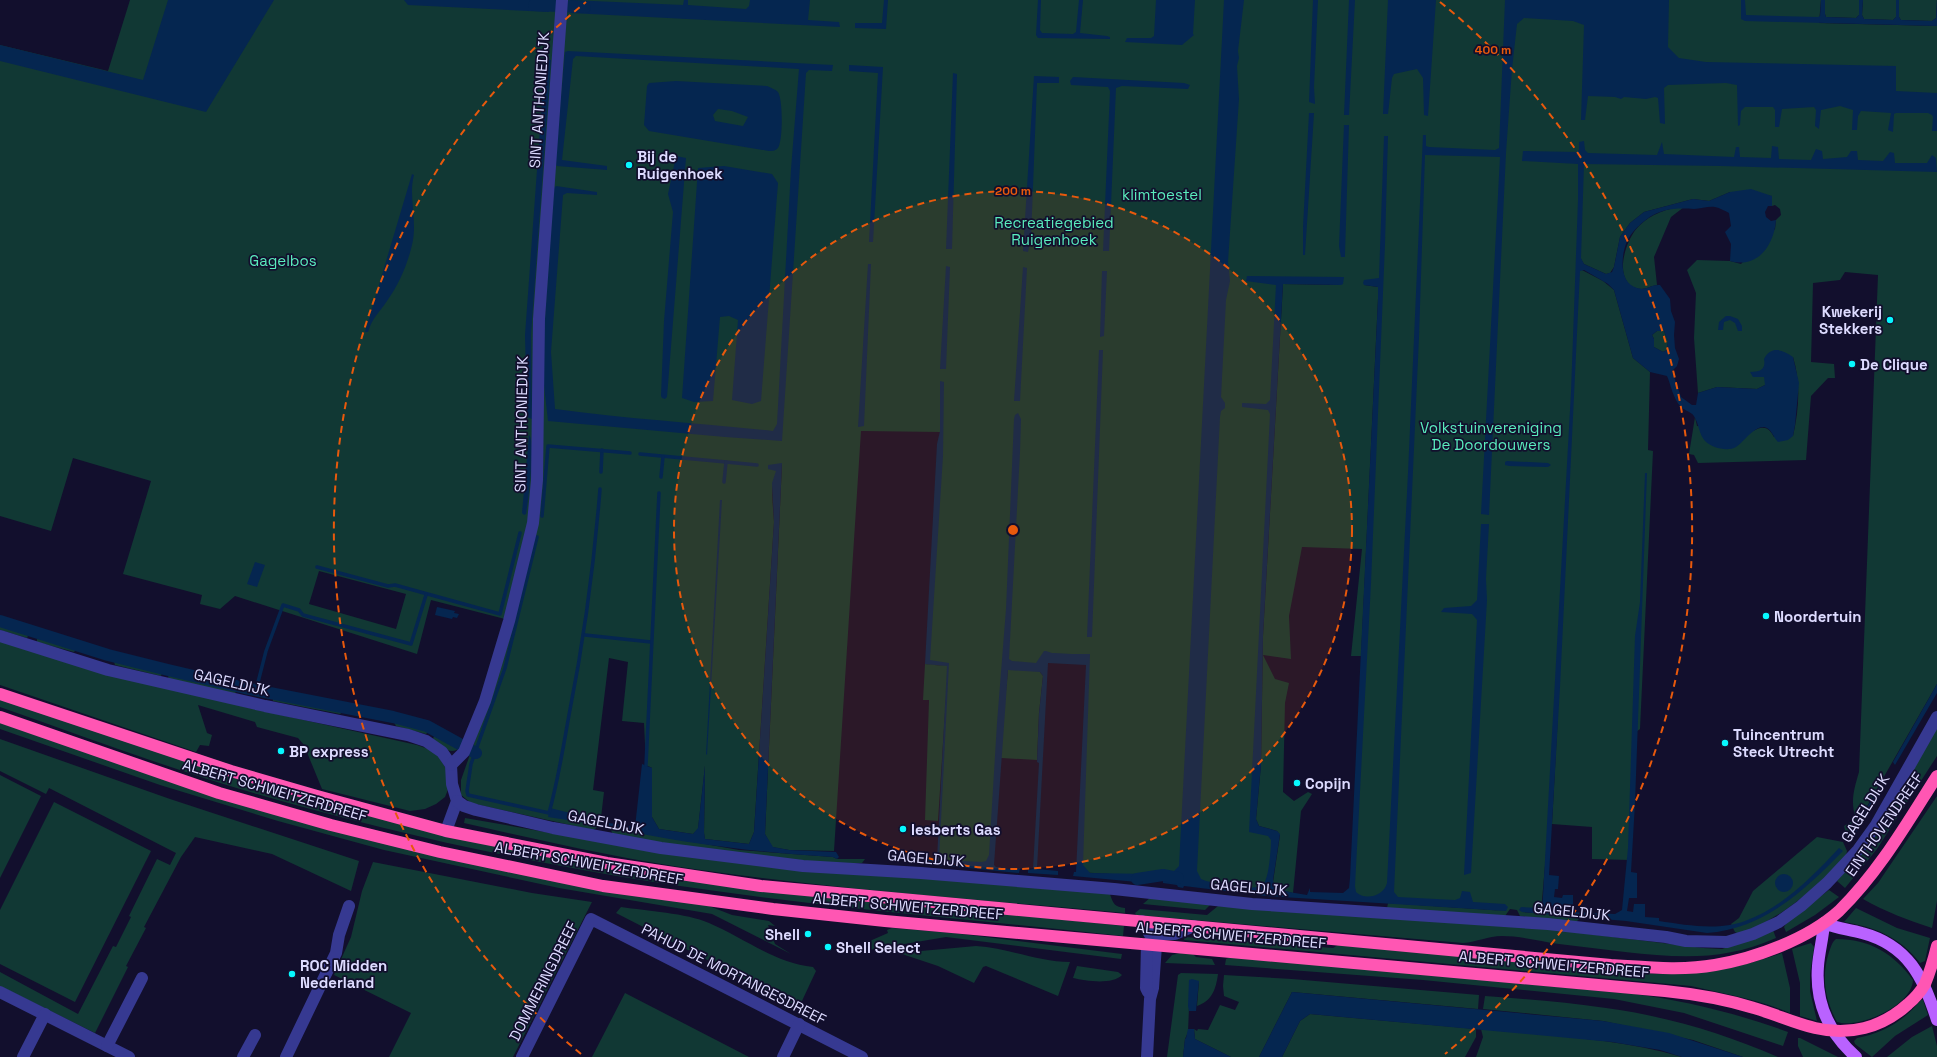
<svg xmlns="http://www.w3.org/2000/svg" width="1937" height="1057" font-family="'Space Grotesk',sans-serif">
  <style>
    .green { fill: #113834; fill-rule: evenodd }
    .water { fill: #052650; fill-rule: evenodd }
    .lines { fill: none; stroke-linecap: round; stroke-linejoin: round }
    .stream { stroke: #052650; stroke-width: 3.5 }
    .canal { stroke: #052650; stroke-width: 12 }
    .minor { stroke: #363991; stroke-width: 12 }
    .major { stroke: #b962ff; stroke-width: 12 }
    .highway { stroke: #ff56b3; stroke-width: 12 }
    .ring { fill: none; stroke: #e8590c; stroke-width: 2; stroke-dasharray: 7 5 }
    .poi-dot { fill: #07f8ff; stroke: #120f2d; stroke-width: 1.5 }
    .labels { text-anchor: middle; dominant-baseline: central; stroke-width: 3.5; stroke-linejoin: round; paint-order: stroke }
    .street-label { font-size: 15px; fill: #dddbff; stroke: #120f2d }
    .poi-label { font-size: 15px; font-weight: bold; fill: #dddbff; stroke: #120f2d; text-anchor: start }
    .park-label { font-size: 15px; fill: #5aecbd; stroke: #120f2d }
    .centre { fill: #e8590c; stroke: #120f2d; stroke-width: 2 }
    .ring-label { font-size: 12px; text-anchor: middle; font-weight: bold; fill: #e8590c; stroke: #120f2d; stroke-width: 3.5; stroke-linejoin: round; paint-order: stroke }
  </style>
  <rect width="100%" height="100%" fill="#120f2d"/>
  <g class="green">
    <path d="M130 0H558L534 466 529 518 505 619 431 600 417 654 235 596 220 609 200 604 202 595 123 574 151 481 73 458 51 531 0 516V45L108 71ZM319 571 406 594 396 629 309 604Z"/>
    <path d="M565 0H1821L1819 23 1937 26V684L1854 829 1850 834H1846L1844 826 1856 819C1850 802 1854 789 1859 772L1878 275 1845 272 1840 280 1813 283 1811 362 1834 364 1835 378H1828L1811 396 1806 460 1698 463 1694 455 1689 454 1695 417 1697 426 1753 431C1763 425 1769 427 1774 437L1793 436C1799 409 1801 384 1793 357L1765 365 1763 369 1753 377H1765V385L1757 389 1717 387 1698 393 1694 338 1696 293 1687 270 1697 260 1730 261 1741 264 1775 229 1776 220 1781 215 1780 209 1775 205 1772 206V196L1730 192 1709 201 1693 199 1644 212 1630 223 1620 237 1614 267 1610 273 1606 274 1584 264 1581 259 1582 270 1603 281 1614 290 1633 358 1650 372 1648 450 1653 451 1640 729 1636 732 1630 860 1592 859V827L1552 824 1558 714 1541 912H1522L1581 917 1575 923 1520 916 1517 910 1510 909 1505 916 1387 908 1388 903 1506 911 1352 897 1381 283 1364 285 1378 287V299L1361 656H1351L1362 549 1302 547 1289 616 1291 659 1263 655 1275 679 1289 683 1285 703 1283 792 1294 801 1308 792 1312 794 1301 811 1293 893 1277 889 1273 882 1280 835 1277 831 1259 826 1256 819 1261 765 1263 636 1283 284 1341 285 1280 280 1252 828 1276 834 1269 892 1224 888 1178 875H1128L1077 872 1087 663 1047 661 1040 672 1043 676 1039 713 1037 760 1001 758 1003 722 1008 670H1004L991 867 938 863 948 666 938 821 925 820 929 700H923L925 664 944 666 927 664 941 432 861 431 834 851 789 850 772 847 765 834 782 464C768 480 773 502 774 522L754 832 749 844 705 839 704 833 705 766 698 829 693 834 659 829 652 817V768L646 765 644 723 622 721 628 662 609 658 593 790 604 792 600 826 593 830 471 803 461 795V780L488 703 538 524 543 348Z"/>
    <path d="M1825 0H1859V15L1856 18 1826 17 1825 14Z"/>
    <path d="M1863 0H1896V17L1893 20 1864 19 1862 15Z"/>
    <path d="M1899 0H1937L1936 18 1932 21 1901 20 1899 17Z"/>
    <path d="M1684 207 1671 217 1654 257 1657 285C1649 286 1645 291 1636 288 1612 280 1626 238 1639 226 1651 214 1667 208 1684 207Z"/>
    <path d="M1657 331H1664L1668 341 1667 350 1663 352 1654 347V339L1652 335Z"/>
    <path d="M0 623 26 631 29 634 27 638 0 630Z"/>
    <path d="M37 635 78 647 74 652 37 642Z"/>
    <path d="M0 641 249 708 417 745 431 750 439 757 450 775 449 787 445 797 436 804 425 809 410 811 322 789 304 745 298 738 257 727 255 722 198 705 207 733 212 735 209 746 200 745 196 752 0 685Z"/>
    <path d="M113 658 163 670 161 676 115 665Z"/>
    <path d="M169 672 239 689 234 694 168 679Z"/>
    <path d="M273 696 344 711 340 714 273 701Z"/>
    <path d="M0 697 238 779 482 842 981 911 1124 926 1123 936C939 916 754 902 572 868 466 849 361 824 257 794 170 769 85 737 0 707Z"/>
    <path d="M393 720 430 730 426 734 396 726Z"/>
    <path d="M0 722 254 807 709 906 732 915 769 921 775 926 768 925 775 944 791 954 712 914 559 888 384 850 278 821 160 785 0 729Z"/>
    <path d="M1937 727V756L1877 849 1845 888 1837 881 1859 855Z"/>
    <path d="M435 733 461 747C450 757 442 746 433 739Z"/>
    <path d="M0 739 170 799 359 861 351 891 272 854 195 837 181 857 144 927 146 928 126 966 128 967 95 1033 0 986V972L78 1014 113 946 116 947 131 917 129 916 157 859 170 865 176 853 49 788 46 794 0 771Z"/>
    <path d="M0 775 41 796 0 878Z"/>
    <path d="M1937 796V901L1932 928C1908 920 1886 912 1863 899L1878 883Z"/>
    <path d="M54 802 151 851 75 1002 0 964V910Z"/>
    <path d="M465 818 614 844 1110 894C1113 904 1115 907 1125 908V913C984 900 841 890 701 870 621 859 543 841 464 823Z"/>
    <path d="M609 827 739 850 833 857 837 859H865L862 863C779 864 694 851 613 834Z"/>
    <path d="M1817 837 1843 842 1847 851 1845 860C1814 889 1779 920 1739 934L1735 932 1731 924 1739 918 1753 891Z"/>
    <path d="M373 862 532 893 592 902 513 1057H389L411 1013 334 975 351 937 362 891Z"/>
    <path d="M1829 890 1839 897 1815 915 1786 932 1784 927 1787 922Z"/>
    <path d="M1151 897 1210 905 1205 910 1143 904Z"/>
    <path d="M1218 906 1523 926 1703 948 1722 949 1773 930 1776 938C1724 961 1680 958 1625 952 1603 949 1581 947 1559 944 1540 941 1520 936 1502 936 1488 936 1477 942 1463 943L1136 915 1135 913 1140 909 1207 915Z"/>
    <path d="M621 907C647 911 686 913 709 923 744 938 775 963 813 967L816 971 801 1003 793 1004 616 913Z"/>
    <path d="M1856 908 1897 928 1930 938 1925 961 1920 963C1900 937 1875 927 1844 922Z"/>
    <path d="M892 928 953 933 1122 954 1121 959 946 937 857 952 872 940 888 933 887 930Z"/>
    <path d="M1185 937 1333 948 1338 945 1656 974C1705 974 1736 969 1782 953L1790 988V1013C1758 999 1724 994 1691 986L1184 940Z"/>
    <path d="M1836 939C1870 939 1894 954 1913 980 1912 1006 1859 1029 1837 1022 1825 1000 1821 977 1829 952 1831 947 1832 942 1836 939Z"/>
    <path d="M1811 943 1814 947 1810 974V991L1817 1021 1800 1016V983L1792 949Z"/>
    <path d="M976 946C1008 948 1038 962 1070 962L1058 996 986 966 983 967 974 983 938 966 899 953Z"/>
    <path d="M1180 953 1193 954 1196 957 1212 959 1215 965 1165 963 1172 955Z"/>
    <path d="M1231 957 1634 994C1687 1001 1739 1014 1788 1032L1783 1046 1684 1013 1614 999 1423 980 1225 965 1226 959Z"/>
    <path d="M1077 966 1118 972 1122 975C1112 985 1086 981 1073 978Z"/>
    <path d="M1181 973 1218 974C1216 989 1212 1001 1197 1006L1199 981 1189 1008 1188 1032 1185 1039 1183 1057H1167L1178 975Z"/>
    <path d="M1224 975 1292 979 1479 995 1478 1009 1292 992 1259 1057H1231L1195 1039 1194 1029 1197 1031 1198 1029 1208 1030 1220 1005 1235 1010 1239 1002 1224 996 1223 986Z"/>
    <path d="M625 993 749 1057H592Z"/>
    <path d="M1485 996C1525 999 1566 1002 1606 1008 1665 1016 1723 1033 1778 1057H1743L1693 1040 1603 1021 1483 1009Z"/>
    <path d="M1921 1000H1923L1928 1015 1895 1036 1872 1057 1855 1044 1854 1041 1857 1038C1883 1033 1904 1021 1921 1000Z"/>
    <path d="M1310 1014 1476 1029V1037L1465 1057H1282L1300 1021Z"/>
    <path d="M1932 1026 1937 1046V1057H1887L1912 1037Z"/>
    <path d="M1481 1029C1548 1036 1617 1038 1682 1057H1476L1483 1037Z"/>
    <path d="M1798 1038H1800L1838 1057H1803L1798 1046Z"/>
  </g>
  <g class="water">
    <path d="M168 0H274L206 112 0 61V45L143 80Z"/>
    <path d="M404 0H551L549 12 408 5Z"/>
    <path d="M570 0 683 5 684 0H688V5L746 9 749 6 750 0H810L808 20 839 22 840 27 571 13 569 10Z"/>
    <path d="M884 0H888L886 29 855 28V23H882Z"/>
    <path d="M1038 0H1041L1040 30 1042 33 1073 34 1076 32 1079 0H1083L1080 33 1107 36 1110 37V39L1038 38 1036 35Z"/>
    <path d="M1156 0H1195L1193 34 1194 35 1182 45 1125 42 1127 38H1151L1154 36Z"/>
    <path d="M1224 0H1244L1238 51 1239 58 1237 66 1239 99 1228 262 1230 281 1226 300 1221 397 1225 403V408L1221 411 1220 417 1197 871 1201 879 1206 881C1219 883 1254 894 1264 883 1269 877 1271 849 1271 840L1268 836 1249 832 1270 414 1268 410 1242 407V403L1266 404 1270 400 1276 285 1246 281 1247 276 1344 277 1343 284 1341 285 1283 284 1263 636 1261 765 1256 819 1259 826 1277 831 1280 834 1273 880 1275 888 1289 892 1307 895 1310 888V892L1343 893 1349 888 1350 878 1378 299V287L1364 285 1363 283 1364 280 1379 278 1384 136H1388L1385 244 1371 583 1355 886 1356 892C1365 901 1384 896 1387 883L1408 473 1423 135H1426V146L1429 147 1495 150 1499 148 1505 0H1669L1668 47 1679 58 1706 62 1896 66V91L1937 93V131H1932L1933 117 1932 115 1928 113H1896L1894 114 1893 132 1888 130 1891 113 1861 111 1858 116 1857 130H1852L1853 110 1840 106 1821 110 1819 129 1815 126 1816 110 1814 107 1782 109 1779 127H1775V110L1773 107H1745L1741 111 1740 125 1738 126 1737 85 1726 83 1668 85 1664 88 1665 124 1660 123 1658 98 1655 97 1646 99 1624 97 1621 99 1615 97 1588 96 1585 120H1581L1584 25 1573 21 1524 18 1517 24 1512 69 1506 153 1489 515 1481 514 1500 157 1425 155 1419 337 1394 892 1398 897 1455 900 1460 898 1462 891 1470 892 1473 902 1505 904 1508 907 1506 911 1266 896 1184 886 1183 888 1178 887 1177 885 1163 883V872L1174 871 1179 866Z"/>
    <path d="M1313 0H1318L1314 87 1315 104 1309 102Z"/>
    <path d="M1349 0H1355L1349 115H1344Z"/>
    <path d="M1388 0H1436L1428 116 1424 115 1423 78 1417 69 1394 74 1392 78 1388 114H1383Z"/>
    <path d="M1741 0H1745L1746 15 1818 17 1820 16 1821 0H1825V14L1826 17 1856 18 1859 15V0H1863L1862 15 1864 19 1893 20 1896 17V0H1899V17L1901 20 1932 21 1936 18 1937 0V26L1745 21 1741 19Z"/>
    <path d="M568 51 833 65 832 71 809 70 806 73 782 441 725 437 548 421 543 376V348L554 188 556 186 597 192V195L567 193 563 195 551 352 555 409C627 419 700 423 773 431L777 424 791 169 799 69 576 56 573 59 562 160 607 166V170L557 166 555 164 565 52Z"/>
    <path d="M545 60H551L531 334 532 419 527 417 525 335Z"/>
    <path d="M849 65 883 67 873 242H869L878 73 849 71Z"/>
    <path d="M953 73 957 74 952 249H946Z"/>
    <path d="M1034 76 1059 77V83H1037L1031 238 1028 252 1023 251Z"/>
    <path d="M1073 77 1184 83 1190 85 1188 89 1122 86 1116 88 1109 251H1103L1110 91 1108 87 1071 85 1070 81Z"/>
    <path d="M676 81 767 86C771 88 775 89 778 92 783 99 783 141 778 148 775 151 773 151 769 151L649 131 644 125 647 86 649 83ZM718 109 732 111 748 117 743 126 715 121 713 115Z"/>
    <path d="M1309 113H1314L1305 255H1303V227Z"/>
    <path d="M1344 125H1349L1345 254V257H1341L1339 246Z"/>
    <path d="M1584 141 1585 150 1588 153 1657 155 1662 142 1664 154 1734 157 1736 147H1739L1740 157 1771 158 1772 146 1778 147 1779 159 1811 160 1816 149 1822 151 1823 159 1847 157 1851 151H1857L1858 160 1883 161 1890 152 1894 153 1895 163H1927L1932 155 1936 158 1937 172 1720 166 1584 164 1581 258 1584 264 1606 274 1612 272 1614 267 1620 237 1630 223 1644 212 1693 199 1709 201 1730 192 1751 189 1772 196V206H1768L1765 212 1766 217 1771 221 1776 220C1774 246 1757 269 1730 261L1731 244 1725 232 1731 226 1729 213C1725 211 1720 208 1715 207 1708 206 1701 209 1694 209 1677 208 1662 208 1647 219 1640 224 1634 230 1630 236 1621 249 1617 283 1637 288 1646 291 1651 284 1660 285L1670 299 1671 311 1675 322 1674 335 1675 348 1679 359 1677 366 1672 371 1681 397 1692 405H1696L1698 393 1717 387 1757 389 1765 385 1764 377H1753L1750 372C1760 372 1766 370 1764 359 1771 346 1782 349 1793 357L1799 383 1795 425 1793 436 1788 440 1778 442C1773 437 1771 428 1764 427 1753 427 1745 441 1736 447 1728 452 1712 448 1705 441 1699 434 1699 425 1695 418 1693 412 1685 411 1681 407 1673 399 1671 385 1667 376L1650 372 1633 358 1614 290 1608 284 1584 270 1580 271 1560 687 1549 875 1559 876 1558 889H1555L1554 897 1562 898 1563 895H1573V912L1615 914 1622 910 1628 848 1635 636 1640 602 1645 473H1647L1635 803 1631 872 1637 873V898H1629L1627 911 1633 912 1634 904H1645V917L1659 918V921C1686 925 1718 931 1745 921 1782 908 1813 876 1839 848L1843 851C1806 889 1764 929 1707 933L1626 921 1522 912 1519 910 1521 907 1539 908 1542 907 1543 896 1571 392 1578 200V164L1522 161 1523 151 1577 152 1579 150V142ZM1657 331H1664L1668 341 1667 350 1663 352 1654 347V339L1652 335Z"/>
    <path d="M676 156 686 158 667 397 665 399 662 398 661 396 664 321 673 212 668 194Z"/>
    <path d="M724 166 772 174 778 183 761 401 752 404 732 400 738 320 729 316 720 317 713 401 694 402 682 398 698 168Z"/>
    <path d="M412 174 414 175C408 197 418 221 412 245 407 266 399 284 387 301 379 313 372 318 368 332H365Z"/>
    <path d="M868 264H871L864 426 858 427Z"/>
    <path d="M946 266 950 267 946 369H940Z"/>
    <path d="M1023 267 1027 268 1020 401H1014Z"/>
    <path d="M1102 271H1107L1104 336 1100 337Z"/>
    <path d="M1726 316H1730L1738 319 1742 326V331H1738L1735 323 1730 320 1724 322 1723 330H1718L1719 322Z"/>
    <path d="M1099 350H1103L1092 637H1087Z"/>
    <path d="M940 381 944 382 943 456 930 660 949 663 939 860 982 862 986 861 989 855 997 723 1006 609 1014 419 1015 415 1018 413 1021 419 1020 452 1009 659 1012 661 1036 663 1044 651C1049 651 1049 653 1054 653 1066 654 1079 654 1090 654L1083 865 1090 873 1152 874 1153 879 1137 882 1073 876 1074 872H1076L1086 665 1048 663 1037 869 1058 871V875L1028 873V870L1033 869 1039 763 1037 762 1039 713 1043 676 1040 672 1008 670 994 865 996 867 1016 870 1020 868 1019 873 907 862 909 858 936 860 937 859 947 666 925 664 937 444 940 431Z"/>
    <path d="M529 435C536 442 528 501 526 514L524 515 522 513Z"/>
    <path d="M1507 461 1548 463 1551 465 1548 467 1509 466 1505 465V462Z"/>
    <path d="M782 463 765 834 773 847 789 850 836 852 839 857 837 859 833 857C757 852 683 844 609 827V823L635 827 642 764 652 768V817L659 829 693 834 698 828 705 766 704 832 705 839 749 844 754 832 774 522 772 483 776 471 768 469V465Z"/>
    <path d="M720 500H722L707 755 706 754Z"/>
    <path d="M1481 524H1489L1486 579 1487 600 1471 873 1464 875 1477 620 1472 614 1441 612 1444 608 1471 606 1477 600Z"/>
    <path d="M255 562 265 565 257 587 247 584Z"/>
    <path d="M437 607 455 611 454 613 459 614 457 618 453 617 452 619 435 615Z"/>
    <path d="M1937 684V693L1895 765 1893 762Z"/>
    <path d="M1884 779 1887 782 1856 832 1854 829Z"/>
    <path d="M550 808 599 820V825L548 817Z"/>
    <circle cx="1784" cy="883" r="9"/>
    <path d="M1192 979 1199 981 1196 1011H1189L1188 1006 1189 980Z"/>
    <path d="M1292 992 1603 1021 1669 1033 1743 1057H1682L1660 1050 1612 1042 1310 1014 1300 1021 1282 1057H1259Z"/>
    <path d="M1188 1029H1194L1195 1039 1231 1057H1183L1185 1039 1186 1038Z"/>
  </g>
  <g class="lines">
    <g class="stream">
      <path d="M640 454 726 462"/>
      <path d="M601 472 602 450"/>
      <path d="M661 477 663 457"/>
      <path d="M724 482 726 462 757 465"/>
      <path d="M542 516 548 446 630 453"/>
      <path d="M537 537 505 668 471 764 467 791 468 795 549 813C558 781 563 748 569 715 584 640 594 565 600 489"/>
      <path d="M317 567 388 586 395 585 500 614 520 533"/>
      <path d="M585 635 651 642"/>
      <path d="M256 690 266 651 283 605 299 610 303 615 411 644 426 595"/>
      <path d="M646 765 659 493"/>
    </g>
    <g class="canal">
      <path d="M534 5 585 7"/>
      <path d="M0 621 108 655 168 670 245 688 393 717 427 726 476 753"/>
      <path d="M1137 879 1163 875 1178 878"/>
    </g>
    <g class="minor">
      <path d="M0 636 108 670 265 706 408 735 426 741 442 752 451 765 452 784 457 801 446 831"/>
      <path d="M451 765 464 752 485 701 509 621 533 523 537 480 539 319 562 0"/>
      <path d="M457 801 464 806 476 810 553 828 661 848 803 866 921 873 1114 889 1252 904 1548 924 1666 937 1686 941 1727 942 1753 934 1779 922 1801 906 1827 883 1858 850 1876 825 1937 717"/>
      <path d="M1142 921 1156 945 1153 988 1150 999 1147 1057"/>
      <path d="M0 992 129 1057"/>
      <path d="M1148 992 1146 988 1147 944 1163 934H1175L1194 926"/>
      <path d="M107 1046 142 978"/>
      <path d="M23 1057 45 1014"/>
      <path d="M243 1057 255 1035"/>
      <path d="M286 1057 336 953 339 935 349 906"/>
      <path d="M522 1057 591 919 862 1057"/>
      <path d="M783 1057 799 1024"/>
    </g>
    <path class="major" d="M1856 1057C1829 1033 1815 1003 1818 966 1819 952 1823 938 1824 923 1838 929 1848 929 1862 933 1908 945 1924 978 1937 1020"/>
    <g class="highway">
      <path d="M0 694 231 771 317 796 446 831 607 863 761 886 1611 965C1645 967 1681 971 1715 965 1756 958 1808 939 1839 911 1879 872 1907 823 1937 776"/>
      <path d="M0 717 219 793 331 825 440 852 603 886 773 909 885 921 1665 991C1695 994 1725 999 1754 1008 1775 1014 1794 1023 1815 1028 1849 1036 1882 1028 1908 1004 1914 999 1921 991 1925 984 1930 972 1934 958 1937 946"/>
    </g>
  </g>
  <circle cx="1013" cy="530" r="339" fill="#e8590c" fill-opacity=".12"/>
  <g class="ring">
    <circle cx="1013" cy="530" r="339"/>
    <path d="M581 1054A679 679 0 0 1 586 2M1440 2A679 679 0 0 1 1445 1054"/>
  </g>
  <g class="poi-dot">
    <circle cx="629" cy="165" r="4"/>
    <circle cx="1890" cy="320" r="4"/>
    <circle cx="1852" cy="364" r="4"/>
    <circle cx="1766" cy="616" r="4"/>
    <circle cx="1725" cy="743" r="4"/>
    <circle cx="281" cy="751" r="4"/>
    <circle cx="1297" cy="783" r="4"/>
    <circle cx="903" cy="829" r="4"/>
    <circle cx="808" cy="934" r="4"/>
    <circle cx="828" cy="947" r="4"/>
    <circle cx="292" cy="974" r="4"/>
  </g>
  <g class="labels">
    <g class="street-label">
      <text transform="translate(539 100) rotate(-86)">SINT ANTHONIEDIJK</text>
      <text transform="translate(521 424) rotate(-89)">SINT ANTHONIEDIJK</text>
      <text transform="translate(232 682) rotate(13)">GAGELDIJK</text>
      <text transform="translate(275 790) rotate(16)">ALBERT SCHWEITZERDREEF</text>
      <text transform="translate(1865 808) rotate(-58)">GAGELDIJK</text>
      <text transform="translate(606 822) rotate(11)">GAGELDIJK</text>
      <text transform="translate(1884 824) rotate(-55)">EINTHOVENDREEF</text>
      <text transform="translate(926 858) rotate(5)">GAGELDIJK</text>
      <text transform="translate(589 863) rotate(10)">ALBERT SCHWEITZERDREEF</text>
      <text transform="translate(1249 887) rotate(5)">GAGELDIJK</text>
      <text transform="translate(908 906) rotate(5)">ALBERT SCHWEITZERDREEF</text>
      <text transform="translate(1572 911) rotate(6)">GAGELDIJK</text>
      <text transform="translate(1231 935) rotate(5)">ALBERT SCHWEITZERDREEF</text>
      <text transform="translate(1554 964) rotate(5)">ALBERT SCHWEITZERDREEF</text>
      <text transform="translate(734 974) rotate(27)">PAHUD DE MORTANGESDREEF</text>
      <text transform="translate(543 981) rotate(-63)">DOMMERINGDREEF</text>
    </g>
    <g class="poi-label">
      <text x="637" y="156">Bij de<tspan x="637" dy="17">Ruigenhoek</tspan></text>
      <text x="1882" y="311" text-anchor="end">Kwekerij<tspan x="1882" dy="17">Stekkers</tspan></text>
      <text x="1860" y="364">De Clique</text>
      <text x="1774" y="616">Noordertuin</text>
      <text x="1733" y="734">Tuincentrum<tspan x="1733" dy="17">Steck Utrecht</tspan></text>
      <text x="289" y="751">BP express</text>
      <text x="1305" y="783">Copijn</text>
      <text x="911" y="829">Iesberts Gas</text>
      <text x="800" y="934" text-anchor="end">Shell</text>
      <text x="836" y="947">Shell Select</text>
      <text x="300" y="965">ROC Midden<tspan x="300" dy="17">Nederland</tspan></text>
    </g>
    <g class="park-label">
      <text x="1162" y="194">klimtoestel</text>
      <text x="1054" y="222">Recreatiegebied<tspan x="1054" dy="17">Ruigenhoek</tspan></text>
      <text x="283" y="260">Gagelbos</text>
      <text x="1491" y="427">Volkstuinvereniging<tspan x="1491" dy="17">De Doordouwers</tspan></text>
    </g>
  </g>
  <circle cx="1013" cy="530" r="6" class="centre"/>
  <g class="ring-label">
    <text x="1493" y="54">400 m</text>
    <text x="1013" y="195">200 m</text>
  </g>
</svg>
